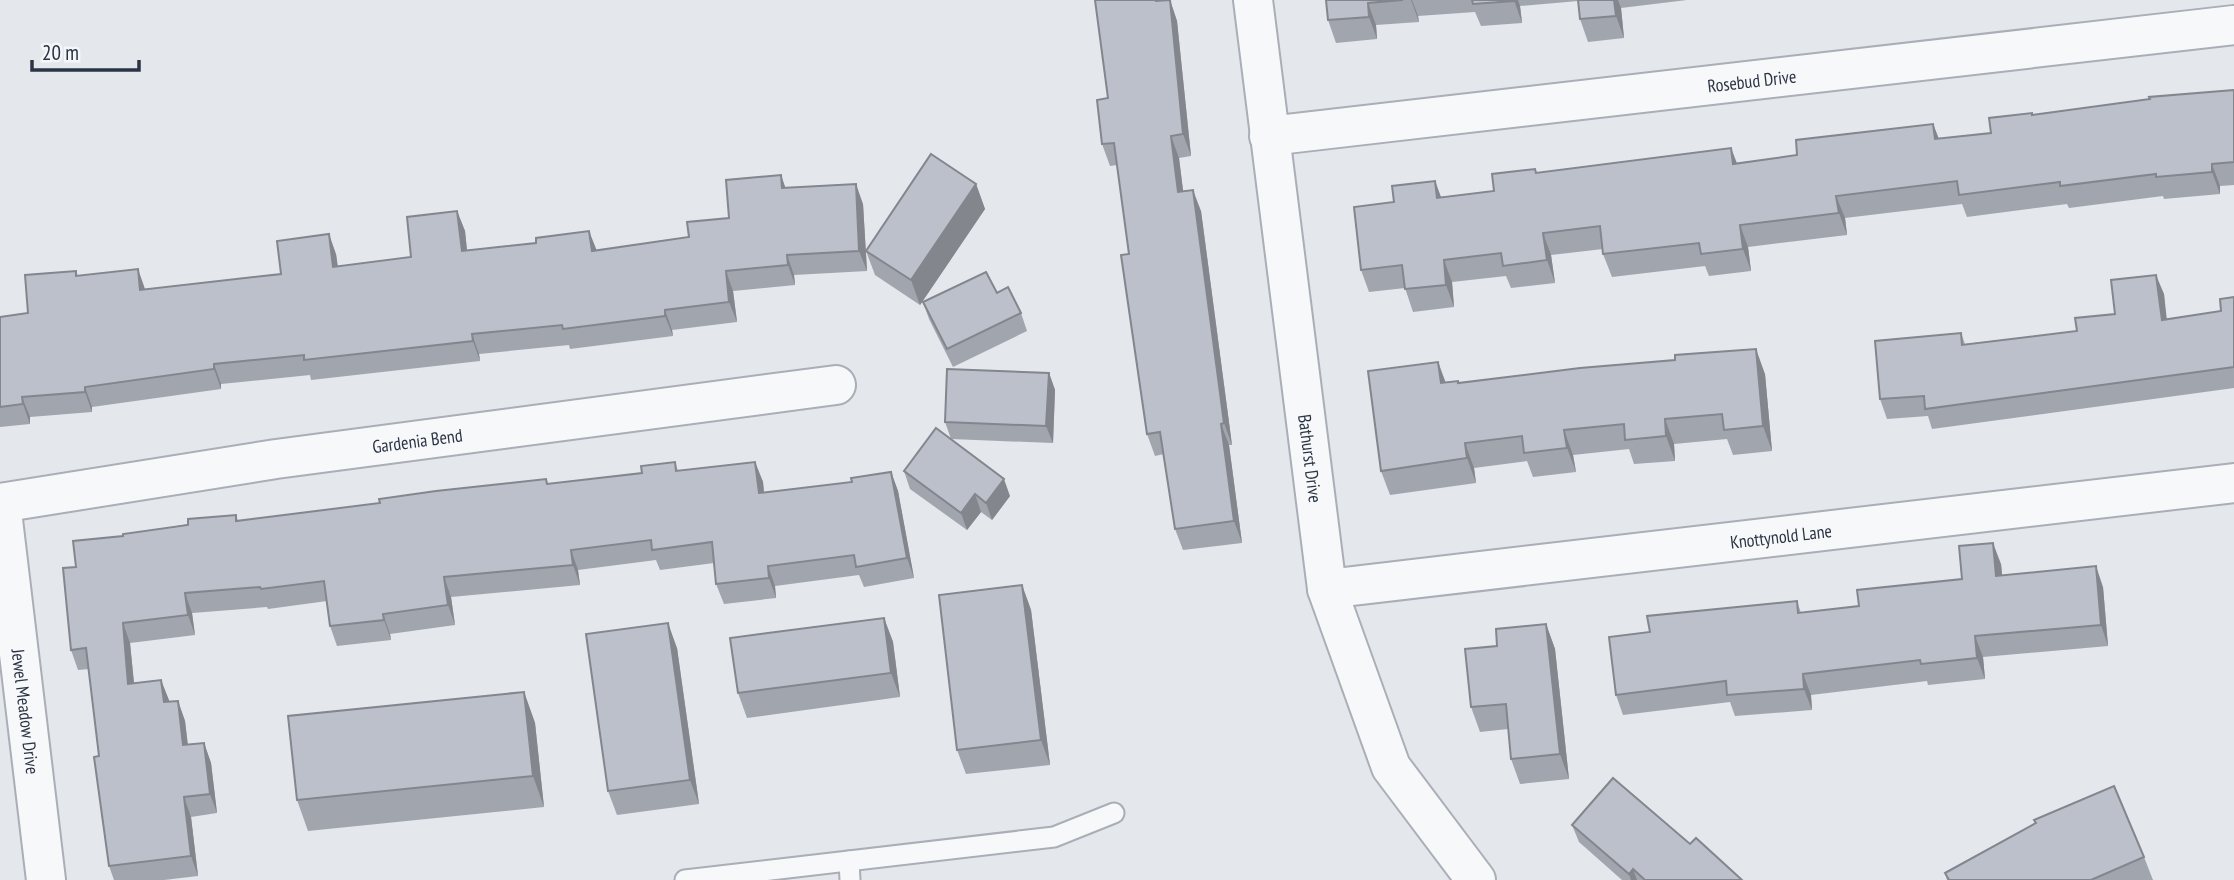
<svg xmlns="http://www.w3.org/2000/svg" width="2234" height="880" font-family="'PT Sans Narrow',sans-serif">
  <style>
    .lines { fill: none; stroke-linecap: round; stroke-linejoin: round }
    .service-casing { stroke: #a9aeb7; stroke-width: 23 }
    .minor-casing { stroke: #a9aeb7; stroke-width: 42 }
    .service { stroke: #f7f8fa; stroke-width: 19 }
    .minor { stroke: #f7f8fa; stroke-width: 38 }
    .wall { fill: #a1a5ae }
    .shaded-wall { fill: #83868d }
    .building { fill: #bbc0ca; stroke: #83868d; stroke-width: 2 }
    .labels { text-anchor: middle; dominant-baseline: central; stroke-width: 6; stroke-linejoin: round; paint-order: stroke }
    .street-label { font-size: 18px; fill: #2b3445; stroke: #f4f6f9 }
  </style>
  <rect width="100%" height="100%" fill="#e4e7ec"/>
  <g class="lines">
    <defs>
      <g id="service">
        <path d="M849 861 850 880"/>
        <path d="M685 880 1054 837 1114 813"/>
      </g>
      <g id="minor">
        <path id="s1" d="M1253 0 1327 589 1391 767 1476 880"/>
        <path id="s2" d="M1269 136 2234 25"/>
        <path id="s3" d="M0 503 276 459 836 385"/>
        <path id="s4" d="M1 503 46 880"/>
        <path id="s5" d="M1327 589 2234 483"/>
      </g>
    </defs>
    <use href="#service" class="service-casing"/>
    <use href="#minor" class="minor-casing"/>
    <use href="#service" class="service"/>
    <use href="#minor" class="minor"/>
  </g>
  <g class="wall">
    <path d="M1095 0H1170L1177 21 1191 156 1179 158 1183 191 1201 211 1232 445H1229L1242 543 1183 550 1175 529 1164 454 1155 456 1147 434 1129 254 1117 165 1110 166 1102 144 1108 98Z"/>
    <path d="M1326 0H1687L1621 8 1624 38 1588 42 1580 19 1578 1 1520 6 1522 23 1481 26 1475 12 1418 16 1419 22 1376 25 1377 39 1336 43 1328 20Z"/>
    <path d="M2234 91V185L2220 186V194L2164 199 2163 196 2069 208 2067 204 1967 217 1962 204 1845 218 1847 235 1748 247 1751 271 1709 276 1705 266 1612 277 1603 254V249L1551 255 1555 283 1511 288 1506 276 1452 282 1454 307 1413 312 1405 288 1369 292 1361 270 1394 202 1435 181 1441 197 1494 191 1535 169 1537 173 1731 148 1737 163 1797 155 1933 124 1939 139 1991 133 2033 115Z"/>
    <path d="M781 175 785 188 863 204 867 271 794 275 795 285 733 291 737 322 672 330 673 336 570 349 569 345 479 354 480 361 311 380 310 375 221 384V389L92 407V412L30 417V424L0 427V317L28 313 76 271 78 276 145 290 281 274 336 254 338 266 411 257 457 211 465 231 467 250 597 251 689 237 729 218Z"/>
    <path d="M976 184 985 209 920 305 875 275 866 251Z"/>
    <path d="M997 293 1021 313 1027 331 953 367 929 319 923 302Z"/>
    <path d="M2164 294 2166 319 2221 311 2234 297V388L1932 429 1928 416 1887 419 1880 399 1961 333 1965 344 2077 331 2115 314Z"/>
    <path d="M1438 362 1446 383H1459L1765 374 1772 451 1733 455 1727 439 1674 444 1675 461 1634 464 1629 449 1573 455 1576 472 1533 477 1527 461 1474 468 1476 483 1390 495 1381 471Z"/>
    <path d="M1049 373 1055 390 1053 443 951 439 945 422Z"/>
    <path d="M675 462 678 471 755 462 763 482 764 493 852 482 891 472 898 491 914 578 864 587 859 575 775 586 776 598 724 604 716 584 714 563 660 570 656 560 578 570 580 585 451 597 455 625 390 634 391 640 337 646 330 626 327 601 268 609 267 607 192 613 195 635 130 643 134 683 161 680 169 702 178 701 185 721 188 745 204 743 211 763 217 813 191 817 198 876 164 880H114L109 866 99 756 89 669 78 670 71 650 76 567 123 536 236 515 238 521 380 503 546 479 548 484 642 473Z"/>
    <path d="M904 471 1010 496 992 520 981 512 967 530 910 489Z"/>
    <path d="M2001 564 2002 575 2103 587 2108 646 1983 657 1985 679 1928 685 1927 681 1811 695 1812 710 1735 716 1730 702 1623 715 1616 695 1650 632 1797 601 1801 613 1859 606 1962 579Z"/>
    <path d="M1022 585 1031 610 1050 765 966 774 957 750Z"/>
    <path d="M884 618 893 642 900 697 747 718 738 693Z"/>
    <path d="M1546 624 1555 649 1569 779 1520 784 1511 759 1508 729 1480 732 1471 707 1497 646Z"/>
    <path d="M677 648 699 804 617 815 608 791Z"/>
    <path d="M524 692 535 723 544 807 308 831 297 800Z"/>
    <path d="M1572 825 1690 844 1742 880H1622L1579 842Z"/>
    <path d="M2144 857 2153 880H1947L1945 873Z"/>
  </g>
  <g class="shaded-wall">
    <path d="M1170 0 1177 21 1191 156 1183 134Z"/>
    <path d="M1411 0H1412L1418 16 1419 22Z"/>
    <path d="M1514 0H1518L1520 6 1522 23Z"/>
    <path d="M1614 0H1618L1621 8 1624 38 1616 16Z"/>
    <path d="M1368 3 1376 25 1377 39 1369 17Z"/>
    <path d="M1933 124 1942 147 1935 139Z"/>
    <path d="M1171 136 1179 158 1186 214 1178 192Z"/>
    <path d="M1731 148 1739 170 1733 164Z"/>
    <path d="M2212 164 2220 186V194L2212 172Z"/>
    <path d="M781 175 788 195 782 188Z"/>
    <path d="M1435 181 1443 203 1437 198Z"/>
    <path d="M856 184 863 204 867 271 859 251Z"/>
    <path d="M976 184 985 209 920 305 911 280Z"/>
    <path d="M1193 190 1201 211 1232 445 1224 423Z"/>
    <path d="M1836 196 1845 218 1847 235 1839 213Z"/>
    <path d="M457 211 465 231 469 271 462 251Z"/>
    <path d="M1740 225 1748 247 1751 271 1743 249Z"/>
    <path d="M589 231 597 251H592Z"/>
    <path d="M1543 233 1551 255 1555 283 1547 260Z"/>
    <path d="M329 234 336 254 340 287 333 267Z"/>
    <path d="M787 255 794 275 795 285 788 265Z"/>
    <path d="M1444 260 1452 282 1454 307 1446 285Z"/>
    <path d="M138 269 145 289 148 310 140 290Z"/>
    <path d="M726 271 733 291 737 322 729 302Z"/>
    <path d="M2156 275 2164 294 2169 339 2162 320Z"/>
    <path d="M665 310 672 330 673 336 665 316Z"/>
    <path d="M472 334 479 354 480 361 473 341Z"/>
    <path d="M1756 349 1765 374 1772 451 1763 426Z"/>
    <path d="M1438 362 1447 387 1441 383Z"/>
    <path d="M214 364 221 384V389L214 369Z"/>
    <path d="M1049 373 1055 390 1053 443 1046 426Z"/>
    <path d="M85 387 92 407V412L85 392Z"/>
    <path d="M22 397 30 417V424L23 404Z"/>
    <path d="M1665 419 1674 444 1675 461 1666 436Z"/>
    <path d="M1221 424 1229 445 1242 543 1234 521Z"/>
    <path d="M1564 430 1573 455 1576 472 1567 448Z"/>
    <path d="M1465 443 1474 468 1476 483 1467 458Z"/>
    <path d="M755 462 763 482 766 513 759 493Z"/>
    <path d="M891 472 898 491 914 578 907 558Z"/>
    <path d="M1004 479 1010 496 992 520 986 503Z"/>
    <path d="M975 494 981 512 967 530 961 513Z"/>
    <path d="M1993 543 2001 564 2004 596 1996 576Z"/>
    <path d="M571 550 578 570 580 585 573 565Z"/>
    <path d="M768 566 775 586 776 598 769 578Z"/>
    <path d="M2096 566 2103 587 2108 646 2101 625Z"/>
    <path d="M444 577 451 597 455 625 448 605Z"/>
    <path d="M1022 585 1031 610 1050 765 1041 740Z"/>
    <path d="M185 593 192 613 195 635 188 615Z"/>
    <path d="M383 614 390 634 391 640 384 620Z"/>
    <path d="M884 618 893 642 900 697 891 673Z"/>
    <path d="M123 623 130 643 136 704 128 684Z"/>
    <path d="M668 623 677 648 699 804 690 780Z"/>
    <path d="M1546 624 1555 649 1569 779 1560 754Z"/>
    <path d="M1975 636 1983 657 1985 679 1977 658Z"/>
    <path d="M1803 674 1811 695 1812 710 1804 689Z"/>
    <path d="M161 680 169 700 172 722 164 702Z"/>
    <path d="M524 692 535 723 544 807 533 776Z"/>
    <path d="M178 701 185 721 190 765 183 745Z"/>
    <path d="M204 743 211 763 217 813 210 794Z"/>
    <path d="M184 797 191 817 198 876 191 856Z"/>
    <path d="M1633 869 1637 880H1631L1629 874Z"/>
  </g>
  <g class="building">
    <path d="M1095 0H1156V1L1170 0 1183 134 1171 136 1178 192 1193 190 1224 423 1221 424 1234 521 1175 529 1160 432 1147 434 1121 255 1129 254 1114 143 1102 144 1097 100 1108 98Z"/>
    <path d="M1326 0H1403L1368 3 1369 17 1328 20Z"/>
    <path d="M1472 0H1514V1L1473 4Z"/>
    <path d="M1578 0H1614L1616 16 1580 19Z"/>
    <path d="M2234 90V162L2212 164V172L2156 177V174L2060 186V182L1959 195 1957 181 1836 196 1839 213 1740 225 1743 249 1701 254 1699 243 1603 254 1600 226 1543 233 1547 260 1503 266 1501 253 1444 260 1446 285 1405 289 1402 265 1361 270 1354 207 1394 202 1392 186 1435 181 1437 198 1494 191 1492 174 1535 169 1536 173 1731 148 1733 164 1797 155 1796 140 1933 124 1935 139 1991 133 1989 118 2032 113V115L2150 99 2149 97Z"/>
    <path d="M931 154 976 184 911 280 866 251Z"/>
    <path d="M781 175 782 188 856 184 859 251 787 255 788 265 726 271 729 302 665 310V316L563 329 562 325 472 334 473 341 304 360V355L214 364V369L85 387V392L22 397 23 404 0 407V317L28 313 25 275 76 271V276L138 269 140 290 281 274 277 241 329 234 333 267 411 257 407 217 457 211 462 251 536 243V238L589 231 592 251 689 237 687 222 729 218 726 180Z"/>
    <path d="M986 272 997 293 1008 287 1021 313 947 349 923 302Z"/>
    <path d="M2156 275 2162 320 2221 311 2220 299 2234 297V367L1925 409 1924 396 1880 399 1875 341 1961 333 1962 345 2077 331 2075 318 2115 314 2111 280Z"/>
    <path d="M1756 349 1763 426 1724 430 1722 414 1665 419 1666 436 1625 440 1624 424 1564 430 1567 448 1524 453 1522 436 1465 443 1467 458 1381 471 1368 371 1438 362 1441 383 1458 381V383L1580 368 1675 360V355Z"/>
    <path d="M947 369 1049 373 1046 426 945 422Z"/>
    <path d="M936 428 1004 479 986 503 975 494 961 513 904 471Z"/>
    <path d="M675 462 676 471 755 462 759 493 852 482 851 478 891 472 907 558 856 567 854 555 768 566 769 578 716 584 712 542 652 550 651 540 571 550 573 565 444 577 448 605 383 614 384 620 330 626 324 581 261 589 260 587 185 593 188 615 123 623 128 684 161 680 164 702 178 701 183 745 204 743 210 794 184 797 191 856 109 866 94 757 99 756 86 648 71 650 63 568 76 567 73 541 123 536V534L188 525V519L236 515V521L380 503 379 499 436 491 546 479 547 484 642 473 641 466Z"/>
    <path d="M1993 543 1996 576 2096 566 2101 625 1975 636 1977 658 1921 664 1920 660 1803 674 1804 689 1727 695 1726 681 1616 695 1609 637 1650 632 1647 616 1797 601 1798 613 1859 606 1857 590 1962 579 1959 546Z"/>
    <path d="M1022 585 1041 740 957 750 939 595Z"/>
    <path d="M884 618 891 673 738 693 730 638Z"/>
    <path d="M668 623 690 780 608 791 586 634Z"/>
    <path d="M1546 624 1560 754 1511 759 1506 704 1471 707 1465 649 1497 646 1496 629Z"/>
    <path d="M524 692 533 776 297 800 288 716Z"/>
    <path d="M1613 778 1690 844 1696 838 1742 880H1645L1633 869 1629 874 1572 825Z"/>
    <path d="M2114 786 2144 857 2091 880H1949L1945 873 2036 823 2034 820Z"/>
  </g>
  <g class="labels">
    <g class="street-label">
      <text stroke="none"><textPath href="#s2" startOffset="486">Rosebud Drive</textPath></text>
      <text stroke="none"><textPath href="#s3" startOffset="422">Gardenia Bend</textPath></text>
      <text stroke="none"><textPath href="#s1" startOffset="462">Bathurst Drive</textPath></text>
      <text stroke="none"><textPath href="#s5" startOffset="457">Knottynold Lane</textPath></text>
      <text stroke="none"><textPath href="#s4" startOffset="210">Jewel Meadow Drive</textPath></text>
    </g>
  </g>
  <path d="M32 60v10h107v-10" fill="none" stroke="#2b3445" stroke-width="3.5"/>
  <text x="42" y="60" font-size="21" fill="#2b3445" stroke="#f4f6f9" stroke-width="5" paint-order="stroke">20 m</text>
</svg>
